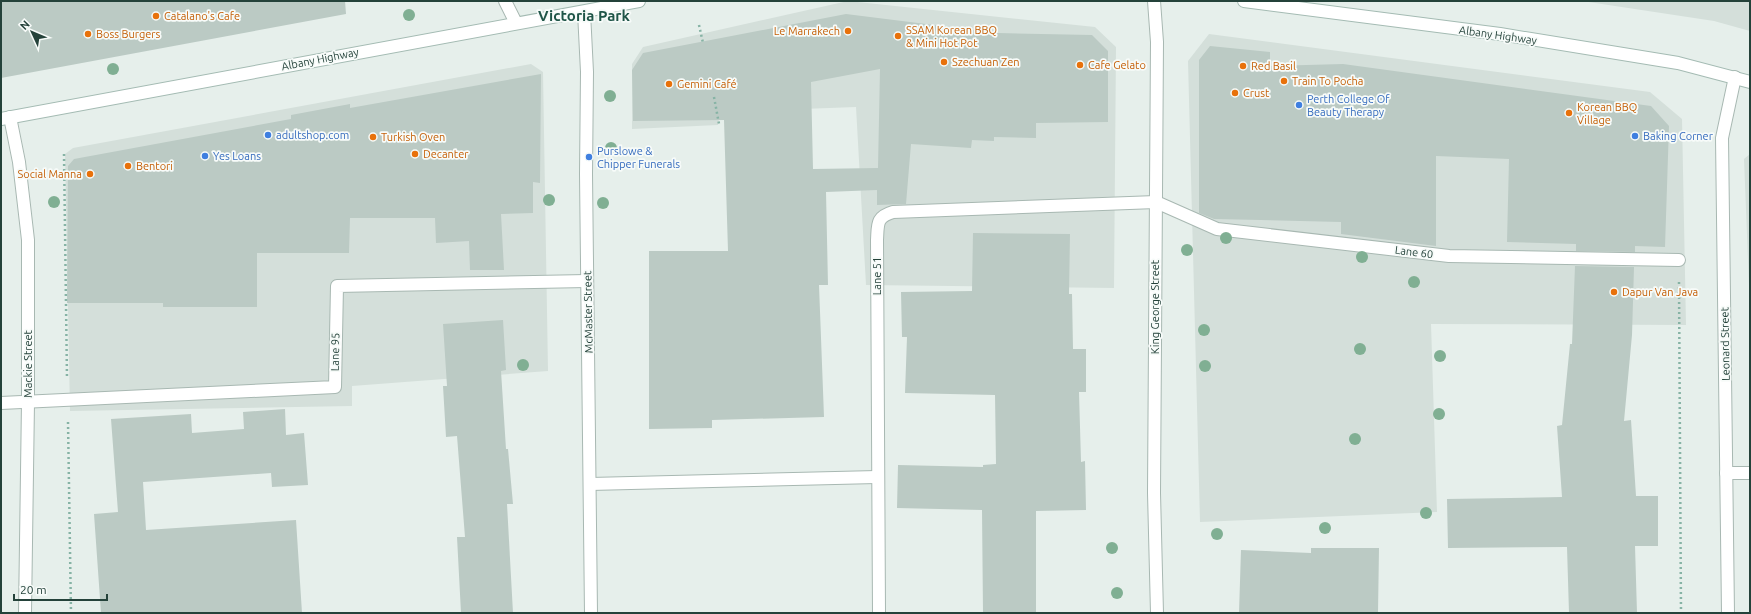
<svg xmlns="http://www.w3.org/2000/svg" width="1751" height="614" font-family="Ubuntu,sans-serif">
  <style>
    .built { fill: #d4dfda }
    .building { fill: #bbcac4; fill-rule: evenodd }
    .lines { fill: none; stroke-linecap: round; stroke-linejoin: round }
    .service-casing { stroke: #a8b8b2; stroke-width: 14 }
    .minor-casing { stroke: #a8b8b2; stroke-width: 14 }
    .secondary-casing { stroke: #a4bbb3; stroke-width: 14 }
    .path { stroke: #86b3a5; stroke-width: 2.5; stroke-dasharray: 2 3; stroke-linecap: butt }
    .service { stroke: #fff; stroke-width: 12 }
    .minor { stroke: #fff; stroke-width: 12 }
    .secondary { stroke: #fff; stroke-width: 12 }
    .tree { fill: #80af93 }
    .food-dot { fill: #e8710a; stroke: #f7fbf9; stroke-width: 1.5 }
    .shop-dot { fill: #3f7fe0; stroke: #f7fbf9; stroke-width: 1.5 }
    .labels { text-anchor: middle; dominant-baseline: central; stroke-width: 3.5; stroke-linejoin: round; paint-order: stroke }
    .food-label { font-size: 11px; fill: #c56008; stroke: #f7fbf9; text-anchor: start }
    .street-label { font-size: 11px; fill: #24423a; stroke: #f7fbf9 }
    .shop-label { font-size: 11px; fill: #366cbe; stroke: #f7fbf9; text-anchor: start }
    .district-label { font-size: 15px; font-weight: bold; fill: #1f5548; stroke: #f7fbf9 }
  </style>
  <rect width="100%" height="100%" fill="#e6efeb"/>
  <g class="built">
    <path d="M848 1 1095 27 1116 47 1114 288 866 285 856 107 720 112 718 125 632 129V64L643 47Z"/>
    <path d="M1582 1H1750V31L1714 21Z"/>
    <path d="M1209 34 1650 92 1682 119 1686 325 1431 324 1437 512 1200 522 1188 61Z"/>
    <path d="M531 64 543 72 548 371 352 386V406L70 411 65 154 73 148Z"/>
    <path d="M1750 154V310L1744 159Z"/>
  </g>
  <g class="building">
    <path d="M1 1H345L346 14 1 78Z"/>
    <path d="M846 14 998 33 1092 35 1108 51V122L1036 123V138L994 137V141L972 140 971 148 911 144 906 204 877 205V190L826 192 828 285H819L824 417 712 420V428L649 429V251H728L724 120 633 121 632 70 643 53ZM880 69 878 168 813 169 811 82Z"/>
    <path d="M1210 46 1270 52V66L1343 64 1651 106 1669 126 1665 247 1635 246V252L1576 251V244L1507 242 1509 159 1436 156V246L1341 234V222L1214 219 1199 213V60Z"/>
    <path d="M541 74 540 183 533 182V213L501 214 504 270H470L469 241 436 243 435 218H350L349 253H257V307H163V303H67L68 166 74 159 291 119V115L350 104V108Z"/>
    <path d="M973 233 1070 234 1069 294H1072L1073 349H1086V392H1079L1081 462 1085 461 1086 510 1036 511V613H983L982 510 897 508 898 465 983 467V465L996 464 995 395 905 393 907 337H902L901 292 972 291Z"/>
    <path d="M1575 266 1634 267 1632 335 1624 421 1631 420 1636 496H1658V546H1635L1637 613H1569L1567 547 1448 548 1447 499 1562 497 1557 426 1562 425 1570 344H1572Z"/>
    <path d="M503 320 506 370 501 371 506 449H508L513 504H507L513 613H461L457 537H465L457 436 446 437 443 386H447L443 324Z"/>
    <path d="M285 409 286 435 304 433 308 485 272 487 271 473 143 482 146 530 296 520 302 613H101L94 514 118 512 111 419 191 414 192 433 244 429 243 412Z"/>
    <path d="M1311 548H1379L1378 612 1239 613 1241 550 1311 553Z"/>
  </g>
  <g class="lines">
    <defs>
      <g id="service">
        <path d="M1 403 335 387 337 286 587 281"/>
        <path d="M1726 473H1750"/>
        <path d="M590 484 877 477"/>
        <path d="M879 613 877 240C878 224 876 217 893 212L1156 202 1217 229 1449 256 1679 260"/>
      </g>
      <g id="minor">
        <path d="M505 1 516 23"/>
        <path d="M1154 1 1157 42 1154 493 1157 613"/>
        <path d="M584 12 587 72 586 174 591 613"/>
        <path d="M10 117 19 162 28 240V402L25 613"/>
        <path d="M1728 613 1722 138 1735 77"/>
      </g>
      <g id="secondary">
        <path d="M1244 1 1500 34 1678 63 1750 82"/>
        <path d="M1 119 639 1"/>
      </g>
    </defs>
    <use href="#service" class="service-casing"/>
    <use href="#minor" class="minor-casing"/>
    <use href="#secondary" class="secondary-casing"/>
    <g class="path">
      <path d="M699 25 703 43"/>
      <path d="M714 97 719 124"/>
      <path d="M64 154 67 379"/>
      <path d="M1679 282 1681 613"/>
      <path d="M68 422 71 613"/>
    </g>
    <use href="#service" class="service"/>
    <use href="#minor" class="minor"/>
    <use href="#secondary" class="secondary"/>
  </g>
  <g class="tree">
    <circle cx="409" cy="15" r="6"/>
    <circle cx="113" cy="69" r="6"/>
    <circle cx="610" cy="96" r="6"/>
    <circle cx="611" cy="148" r="6"/>
    <circle cx="549" cy="200" r="6"/>
    <circle cx="54" cy="202" r="6"/>
    <circle cx="603" cy="203" r="6"/>
    <circle cx="1226" cy="238" r="6"/>
    <circle cx="1187" cy="250" r="6"/>
    <circle cx="1362" cy="257" r="6"/>
    <circle cx="1414" cy="282" r="6"/>
    <circle cx="1204" cy="330" r="6"/>
    <circle cx="1360" cy="349" r="6"/>
    <circle cx="1440" cy="356" r="6"/>
    <circle cx="523" cy="365" r="6"/>
    <circle cx="1205" cy="366" r="6"/>
    <circle cx="1439" cy="414" r="6"/>
    <circle cx="1355" cy="439" r="6"/>
    <circle cx="1426" cy="513" r="6"/>
    <circle cx="1325" cy="528" r="6"/>
    <circle cx="1217" cy="534" r="6"/>
    <circle cx="1112" cy="548" r="6"/>
    <circle cx="1117" cy="593" r="6"/>
  </g>
  <g class="food-dot">
    <circle cx="156" cy="16" r="4"/>
    <circle cx="848" cy="31" r="4"/>
    <circle cx="88" cy="34" r="4"/>
    <circle cx="898" cy="36" r="4"/>
    <circle cx="944" cy="62" r="4"/>
    <circle cx="1080" cy="65" r="4"/>
    <circle cx="1243" cy="66" r="4"/>
    <circle cx="1284" cy="81" r="4"/>
    <circle cx="669" cy="84" r="4"/>
    <circle cx="1235" cy="93" r="4"/>
    <circle cx="1569" cy="113" r="4"/>
    <circle cx="373" cy="137" r="4"/>
    <circle cx="415" cy="154" r="4"/>
    <circle cx="128" cy="166" r="4"/>
    <circle cx="90" cy="174" r="4"/>
    <circle cx="1614" cy="292" r="4"/>
  </g>
  <g class="shop-dot">
    <circle cx="1299" cy="105" r="4"/>
    <circle cx="268" cy="135" r="4"/>
    <circle cx="1635" cy="136" r="4"/>
    <circle cx="205" cy="156" r="4"/>
    <circle cx="589" cy="157" r="4"/>
  </g>
  <g class="labels">
    <g class="food-label">
      <text x="164" y="16">Catalano's Cafe</text>
      <text x="906" y="30">SSAM Korean BBQ<tspan x="906" dy="13">&amp; Mini Hot Pot</tspan></text>
      <text x="840" y="31" text-anchor="end">Le Marrakech</text>
      <text x="96" y="34">Boss Burgers</text>
      <text x="952" y="62">Szechuan Zen</text>
      <text x="1088" y="65">Cafe Gelato</text>
      <text x="1251" y="66">Red Basil</text>
      <text x="1292" y="81">Train To Pocha</text>
      <text x="677" y="84">Gemini Café</text>
      <text x="1243" y="93">Crust</text>
      <text x="1577" y="107">Korean BBQ<tspan x="1577" dy="13">Village</tspan></text>
      <text x="381" y="137">Turkish Oven</text>
      <text x="423" y="154">Decanter</text>
      <text x="136" y="166">Bentori</text>
      <text x="82" y="174" text-anchor="end">Social Manna</text>
      <text x="1622" y="292">Dapur Van Java</text>
    </g>
    <g class="street-label">
      <text transform="translate(1498 35) rotate(8)">Albany Highway</text>
      <text transform="translate(320 59) rotate(-11)">Albany Highway</text>
      <text transform="translate(1414 252) rotate(7)">Lane 60</text>
      <text transform="translate(877 276) rotate(-90)">Lane 51</text>
      <text transform="translate(1155 307) rotate(-90)">King George Street</text>
      <text transform="translate(588 312) rotate(-91)">McMaster Street</text>
      <text transform="translate(1725 344) rotate(-91)">Leonard Street</text>
      <text transform="translate(335 352) rotate(-89)">Lane 95</text>
      <text transform="translate(28 364) rotate(-90)">Mackie Street</text>
    </g>
    <g class="shop-label">
      <text x="1307" y="99">Perth College Of<tspan x="1307" dy="13">Beauty Therapy</tspan></text>
      <text x="276" y="135">adultshop.com</text>
      <text x="1643" y="136">Baking Corner</text>
      <text x="597" y="151">Purslowe &amp;<tspan x="597" dy="13">Chipper Funerals</tspan></text>
      <text x="213" y="156">Yes Loans</text>
    </g>
    <g class="district-label">
      <text x="584" y="15">Victoria Park</text>
    </g>
  </g>
  <rect width="1751" height="614" fill="none" stroke="#24423a" stroke-width="4"/>
  <g transform="translate(32 32) rotate(314)" stroke="#f7fbf9" stroke-width="3" paint-order="stroke">
  <path d="M0-3L7 15L0 10L-7 15Z" fill="#24423a"/>
  <text y="-6" font-size="11" font-weight="bold" text-anchor="middle" fill="#24423a">N</text>
  </g>
  <path d="M14 594v6h93v-6" fill="none" stroke="#24423a" stroke-width="2"/>
  <text x="20" y="594" font-size="12" fill="#24423a" stroke="#f7fbf9" stroke-width="3" paint-order="stroke">20 m</text>
</svg>
